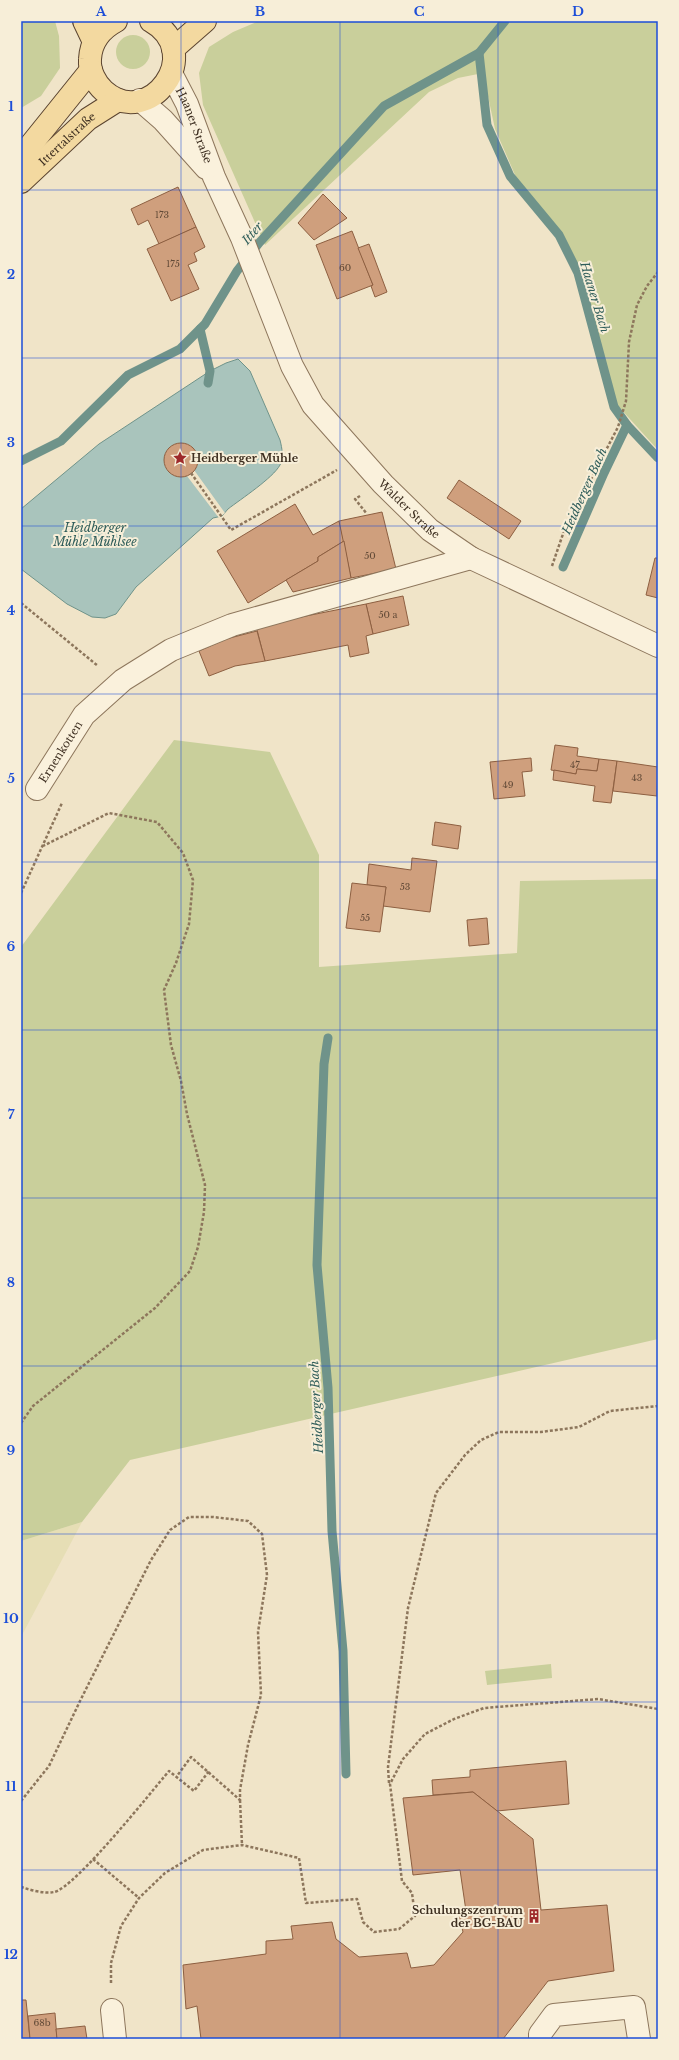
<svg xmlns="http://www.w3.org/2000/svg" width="679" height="2060" font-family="'Libre Baskerville',serif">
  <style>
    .farmland { fill: #e6deb5 }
    .green { fill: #c9cf9b }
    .water { fill: #a9c4bc; stroke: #6f938a }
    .pier { fill: #f0e4c8 }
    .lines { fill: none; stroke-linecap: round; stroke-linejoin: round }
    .stream { stroke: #6f938a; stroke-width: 9 }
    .building { fill: #cf9f7d; stroke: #8d5f41 }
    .minor-casing { stroke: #8d765c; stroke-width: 24 }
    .major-casing { stroke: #5b4430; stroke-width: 24 }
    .path { stroke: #8d765c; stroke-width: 2.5; stroke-dasharray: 3 2; stroke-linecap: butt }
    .minor { stroke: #faf1dc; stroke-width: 22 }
    .major { stroke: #f3d9a0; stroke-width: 22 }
    .grid { fill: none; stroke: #1d4ed8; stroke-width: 1; stroke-opacity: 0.55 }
    .labels { text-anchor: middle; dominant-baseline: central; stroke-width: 4; stroke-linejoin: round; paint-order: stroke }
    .number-label { font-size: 9px; fill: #624a37 }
    .street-label { font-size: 11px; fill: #3d2e20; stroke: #f7eed8 }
    .poi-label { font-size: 11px; font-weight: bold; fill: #3d2e20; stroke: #f7eed8; text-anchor: start }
    .water-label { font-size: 12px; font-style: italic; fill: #2f5d5a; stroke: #f7eed8 }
    .neatline { fill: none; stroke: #1d4ed8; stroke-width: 1.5 }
    .grid-label { font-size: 13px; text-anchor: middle; font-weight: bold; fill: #1d4ed8 }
  </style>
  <rect width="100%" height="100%" fill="#f0e4c8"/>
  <path class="farmland" d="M82 1522 21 1637V1541Z"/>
  <g class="green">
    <path d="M21 21H55L59 36 60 68 41 96 21 108Z"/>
    <path d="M259 21H658V450L610 397 574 272 551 226 516 177 495 129 483 73 458 78 429 92 265 245 203 105 199 73 209 47 233 32Z"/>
    <circle cx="133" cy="52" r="17"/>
    <path d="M174 740 270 752 319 855V967L517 953 520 881 658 879V1339L130 1460 82 1522 21 1541V947Z"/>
    <path d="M551 1664 552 1678 487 1685 485 1671Z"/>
  </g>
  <path class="water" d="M238 359 250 371 280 440C282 448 284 458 280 465 273 478 241 499 228 509L222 516 213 518 136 587 116 614 105 618 92 617 67 604 21 569V509L99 444 210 371 226 363Z"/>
  <path class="pier" d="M179 443 190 445 197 453 198 464 194 470 225 513 219 518 187 476 180 477 172 474 166 468 164 462 166 452 169 448Z"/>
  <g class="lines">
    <g class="stream">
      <path d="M479 53 487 125 510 176 559 235 578 273 614 407 627 425 658 458"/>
      <path d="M200 329 210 371 208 383"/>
      <path d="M21 461 61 441 128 375 180 349 205 324 237 271 259 243 384 106 479 53 505 21"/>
      <path d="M563 567 604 473 627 425"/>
      <path d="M328 1038 324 1064 317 1265 328 1388 332 1531 343 1651 346 1774"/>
    </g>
  </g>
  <g class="building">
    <path d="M178 187 196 227 159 244 148 220 138 225 131 209Z"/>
    <path d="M323 194 347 218 314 240 298 223Z"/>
    <path d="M196 227 205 247 194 253 197 261 188 265 199 289 171 301 147 249Z"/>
    <path d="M352 231 373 285 337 299 316 245Z"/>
    <path d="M369 244 387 292 375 297 371 286 373 285 358 248Z"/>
    <circle cx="181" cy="460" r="17"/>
    <path d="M459 480 521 521 509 539 447 498Z"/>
    <path d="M295 504 313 535 339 521 344 541 318 557V561L248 603 217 551Z"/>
    <path d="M382 512 396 569 351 578 339 521Z"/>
    <path d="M344 541 351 578 293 592 286 580 318 561V557Z"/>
    <path d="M655 558H658V598L646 595Z"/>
    <path d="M403 596 409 625 373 634 366 604Z"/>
    <path d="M366 604 373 634 366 636 369 653 350 657 348 645 265 661 256 626Z"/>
    <path d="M257 631 265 661 235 666 209 676 199 651 226 639Z"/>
    <path d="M555 745 578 748 577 756 599 759 597 771 577 769 576 774 551 770Z"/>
    <path d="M531 758 532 771 522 772 525 796 494 799 490 762Z"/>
    <path d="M599 759 617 761 611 803 593 801 595 786 553 780 554 770 576 774 577 769 597 771Z"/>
    <path d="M617 761 658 767 657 796 613 791Z"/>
    <path d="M435 822 461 826 458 849 432 845Z"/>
    <path d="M412 858 437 861 430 912 383 906 386 887 367 885 369 864 411 870Z"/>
    <path d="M352 883 386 887 380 932 346 928Z"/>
    <path d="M487 918 489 944 469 946 467 920Z"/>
    <path d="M566 1761 569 1804 497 1811 473 1792 433 1795 432 1780 470 1777V1770Z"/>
    <path d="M473 1792 533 1839 541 1910 607 1905 614 1971 548 1981 503 2039H201L197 2006 186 2009 183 1965 266 1954V1941L293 1939 291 1926 332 1922 336 1939 359 1957 407 1953 411 1968 434 1965 463 1932 458 1911H466L460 1870 413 1875 403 1798Z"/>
    <path d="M21 2000H26L30 2039H21Z"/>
    <path d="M55 2013 57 2039H30L28 2016Z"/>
    <path d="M85 2026 87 2039H57L56 2029Z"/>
  </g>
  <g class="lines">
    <defs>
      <g id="minor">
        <path id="s1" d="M172 75 187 104 214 177 242 238 292 366 313 405 383 484 430 530 471 558 658 646"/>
        <path d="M140 100 163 120 206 168"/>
        <path id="s2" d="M37 789 84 715 123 680 171 650 232 625 471 558"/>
        <path d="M112 2010 115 2039"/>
        <path d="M540 2039V2034L554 2015 634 2007 639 2039"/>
      </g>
      <g id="major">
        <path d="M84 21 94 42"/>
        <path d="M116 21C101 29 91 41 90 59 89 71 96 84 104 91 149 131 207 53 151 21"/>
        <path d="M173 49 205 21"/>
        <path d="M21 157 91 70"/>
        <path id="s3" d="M21 182 88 119 118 100"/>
      </g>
    </defs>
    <use href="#minor" class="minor-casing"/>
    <use href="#major" class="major-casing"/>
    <g class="path">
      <path d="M191 473 231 530 337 470"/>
      <path d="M360 496 355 499 367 514"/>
      <path d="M552 566 564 531 618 427 626 401 629 342 637 305 647 286 658 272"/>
      <path d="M21 603 98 666"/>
      <path d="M21 893 62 803"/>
      <path d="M21 1423 33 1406 155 1308 190 1271 198 1247 204 1212 205 1185 187 1114 181 1081 171 1045 164 990 176 963 189 924 193 880 183 853 157 822 109 813 43 846"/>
      <path d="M389 1783 388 1767 408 1608 436 1493 465 1455 481 1440 499 1432H541L579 1427 610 1411 658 1406"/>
      <path d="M240 1800 242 1845"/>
      <path d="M21 1801 49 1766 80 1701 151 1560 170 1530 189 1517H213L248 1521 262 1534 267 1575 258 1632 261 1695 248 1745 240 1790V1800L191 1757 177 1776"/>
      <path d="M93 1859 139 1898"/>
      <path d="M21 1887C31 1890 44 1894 54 1892 75 1888 151 1792 169 1771L194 1791 209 1771"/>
      <path d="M111 1983V1963L121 1926 139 1898 165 1873 203 1850 242 1845 299 1858 306 1903 357 1899 363 1922 374 1932 399 1929 415 1916 412 1893 402 1881 390 1784 403 1759 425 1734 454 1719 484 1708 598 1699 658 1709"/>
    </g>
    <use href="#minor" class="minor"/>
    <use href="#major" class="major"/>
  </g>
  <path class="grid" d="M181 21V2039M340 21V2039M498 21V2039M21 190H658M21 358H658M21 526H658M21 694H658M21 862H658M21 1030H658M21 1198H658M21 1366H658M21 1534H658M21 1702H658M21 1870H658"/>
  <defs>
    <symbol id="sight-bare" viewBox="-9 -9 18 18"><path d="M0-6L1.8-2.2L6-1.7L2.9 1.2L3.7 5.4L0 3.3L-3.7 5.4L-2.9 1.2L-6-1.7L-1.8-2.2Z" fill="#9e2a2b" stroke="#f7eed8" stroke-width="2.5" paint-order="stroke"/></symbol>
    <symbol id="building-bare" viewBox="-9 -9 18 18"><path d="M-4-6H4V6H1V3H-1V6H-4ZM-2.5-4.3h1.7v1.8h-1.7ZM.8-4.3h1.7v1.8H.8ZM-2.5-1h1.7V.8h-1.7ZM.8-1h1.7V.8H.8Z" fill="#9e2a2b" stroke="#f7eed8" stroke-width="2.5" paint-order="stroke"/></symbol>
  </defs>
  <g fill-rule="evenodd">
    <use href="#sight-bare" x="170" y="448" width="20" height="20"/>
    <use href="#building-bare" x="524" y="1906" width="20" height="20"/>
  </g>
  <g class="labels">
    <g class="number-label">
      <text x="162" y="214">173</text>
      <text x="173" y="263">175</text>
      <text x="345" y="267">60</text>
      <text x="370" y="555">50</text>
      <text x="388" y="614">50 a</text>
      <text x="575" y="764">47</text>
      <text x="637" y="777">43</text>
      <text x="508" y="784">49</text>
      <text x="405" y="886">53</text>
      <text x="365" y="917">55</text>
      <text x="42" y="2022">68b</text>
    </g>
    <g class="street-label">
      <text stroke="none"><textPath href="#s1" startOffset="55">Haaner Straße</textPath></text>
      <text stroke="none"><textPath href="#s3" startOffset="63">Ittertalstraße</textPath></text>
      <text stroke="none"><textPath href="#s1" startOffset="501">Walder Straße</textPath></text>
      <text stroke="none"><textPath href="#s2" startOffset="44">Ernenkotten</textPath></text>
    </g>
    <g class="poi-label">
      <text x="191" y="458">Heidberger Mühle</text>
      <text x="523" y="1910" text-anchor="end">Schulungszentrum<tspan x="523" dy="13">der BG-BAU</tspan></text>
    </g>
    <g class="water-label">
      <text transform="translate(252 233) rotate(-49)">Itter</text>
      <text transform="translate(595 297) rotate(73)">Haaner Bach</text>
      <text transform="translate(584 491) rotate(-66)">Heidberger Bach</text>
      <text x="95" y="527">Heidberger<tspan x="95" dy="14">Mühle Mühlsee</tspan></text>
      <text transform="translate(316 1407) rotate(-93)">Heidberger Bach</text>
    </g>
  </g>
  <rect width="679" height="2060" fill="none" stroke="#f7eed8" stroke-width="44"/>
  <rect x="22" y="22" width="635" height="2016" class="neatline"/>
  <g class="grid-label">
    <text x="101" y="16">A</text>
    <text x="260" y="16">B</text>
    <text x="419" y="16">C</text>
    <text x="578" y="16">D</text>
    <text x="11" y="111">1</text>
    <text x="11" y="279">2</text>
    <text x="11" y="447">3</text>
    <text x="11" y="615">4</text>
    <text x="11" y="783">5</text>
    <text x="11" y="951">6</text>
    <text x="11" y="1119">7</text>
    <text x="11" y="1287">8</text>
    <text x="11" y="1455">9</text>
    <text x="11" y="1623">10</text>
    <text x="11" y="1791">11</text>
    <text x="11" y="1959">12</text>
  </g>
</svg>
